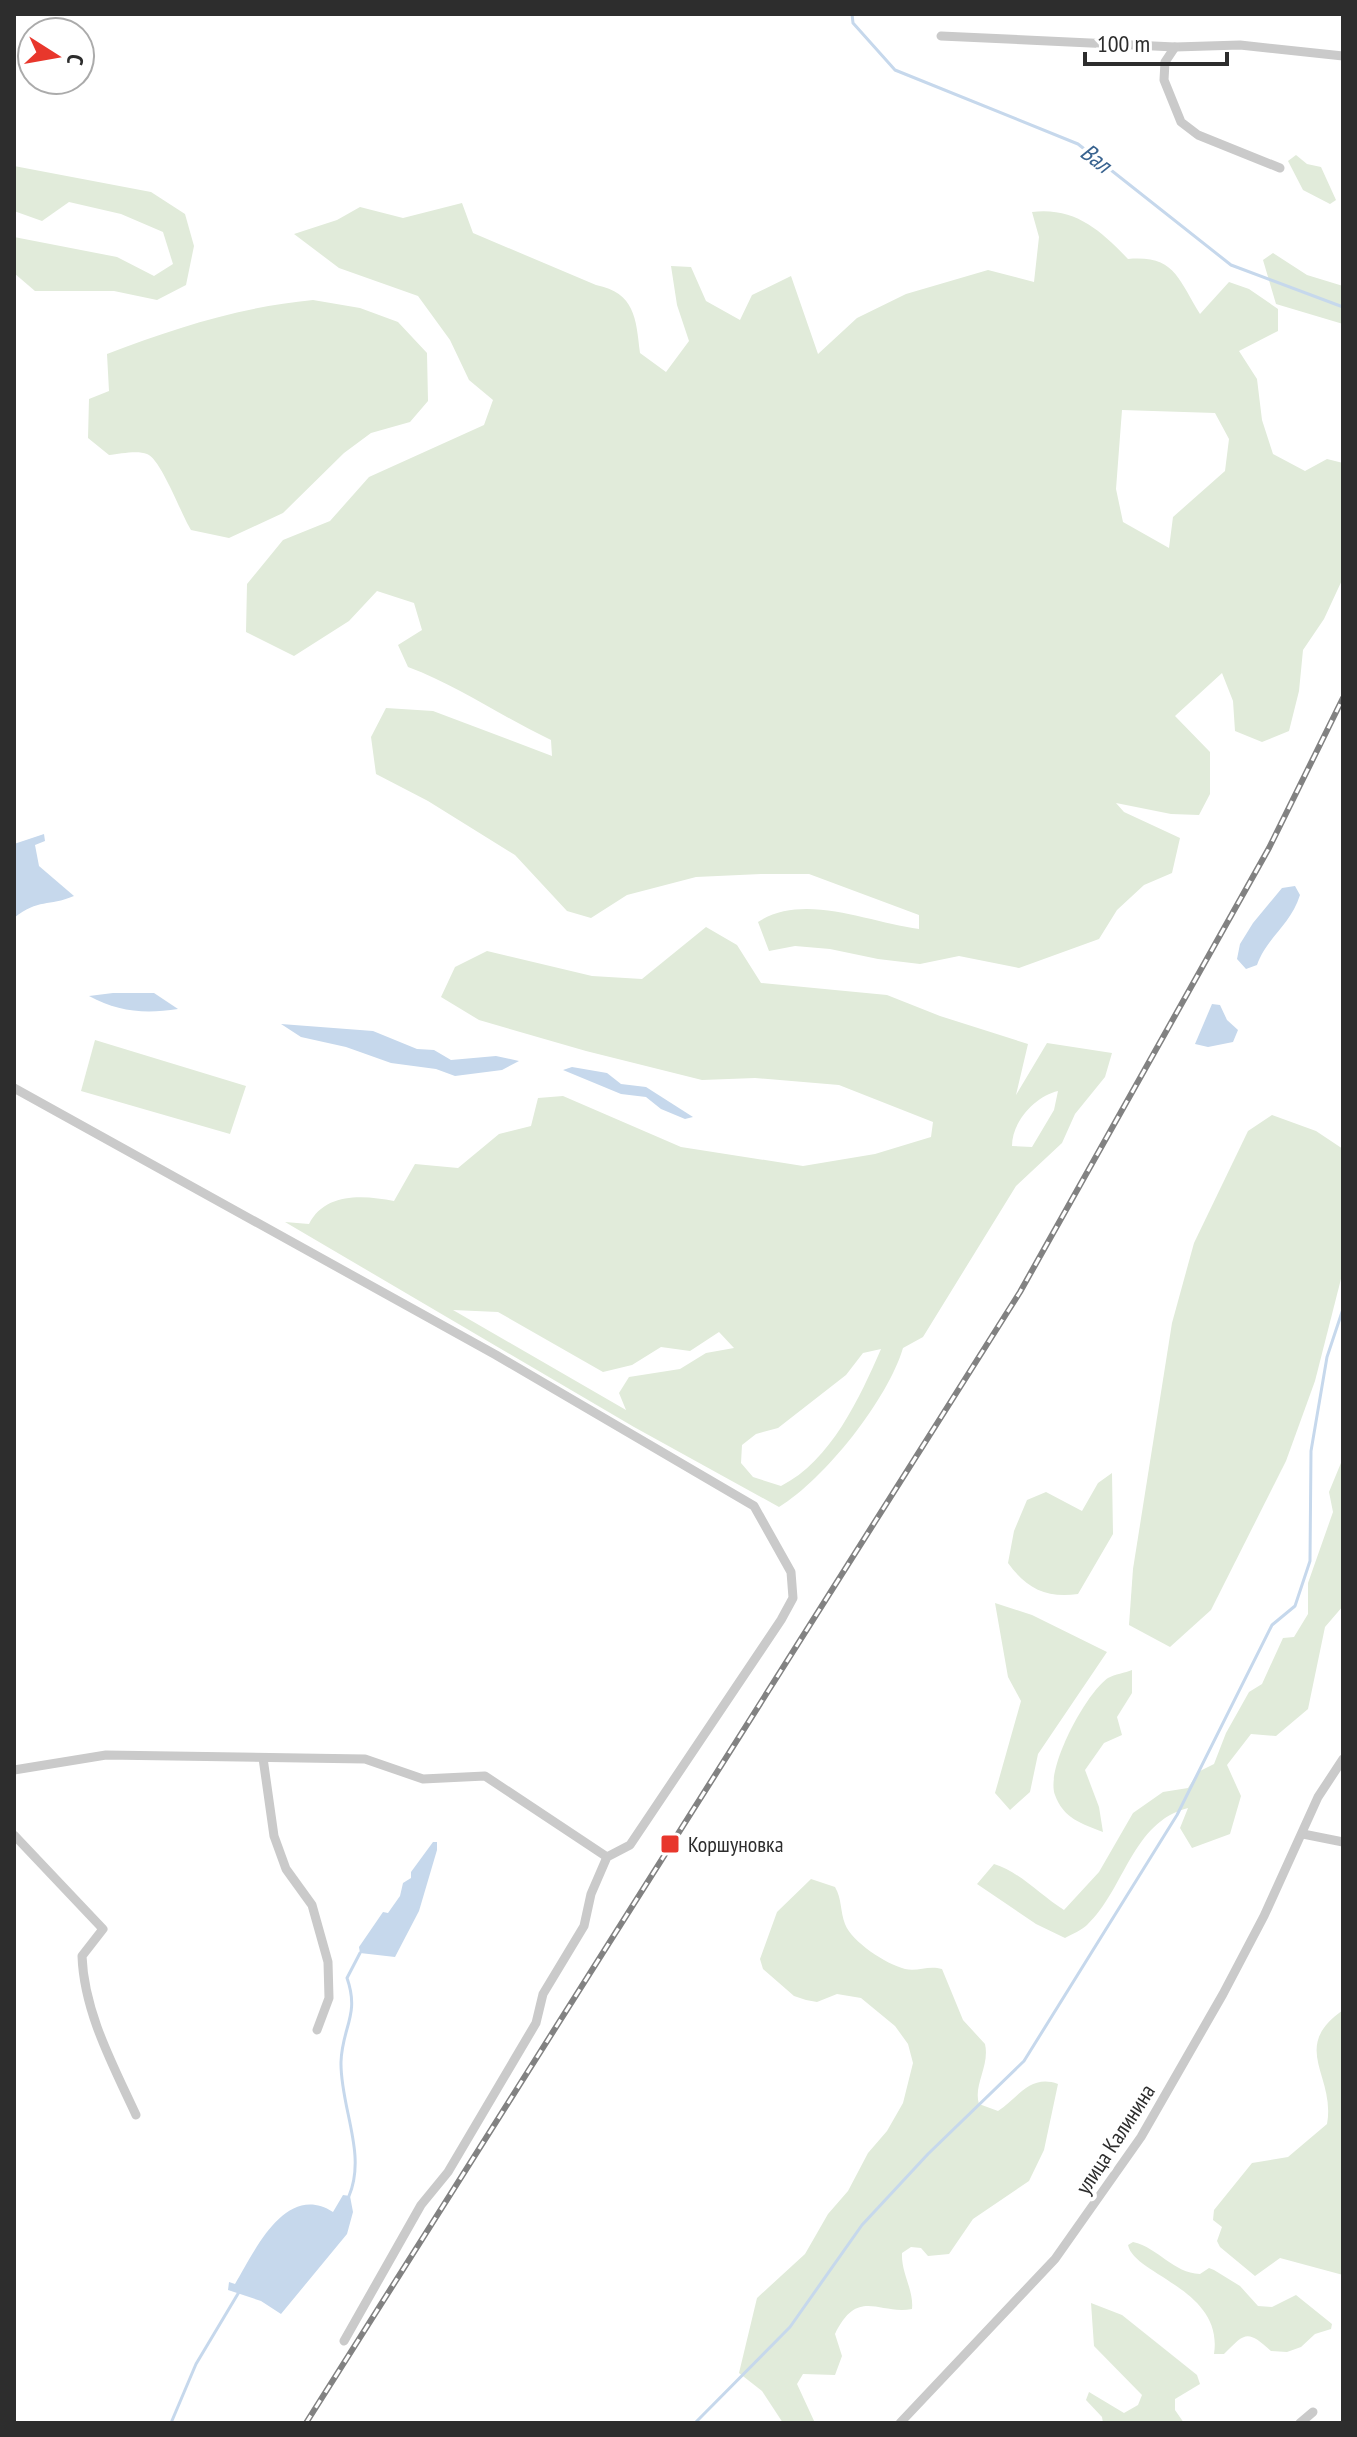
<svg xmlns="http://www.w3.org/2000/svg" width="1357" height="2437" font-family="'PT Sans Narrow',sans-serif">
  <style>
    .green { fill: #e1ebda; fill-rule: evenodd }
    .water { fill: #c6d8ec }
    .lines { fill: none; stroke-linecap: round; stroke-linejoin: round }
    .stream { stroke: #c6d8ec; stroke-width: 3 }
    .minor { stroke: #cacaca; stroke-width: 9 }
    .rail-casing { stroke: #828282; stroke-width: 6 }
    .rail { stroke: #fff; stroke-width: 3; stroke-dasharray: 9; stroke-linecap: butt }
    .poi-dot { fill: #e8372c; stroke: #fff; stroke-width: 3 }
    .labels { text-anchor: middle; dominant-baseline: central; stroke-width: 8; stroke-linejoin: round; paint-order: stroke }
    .poi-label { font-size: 22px; fill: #2d2d2d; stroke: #fff; text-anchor: start }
    .street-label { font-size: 22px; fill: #2d2d2d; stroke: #fff }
    .water-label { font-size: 24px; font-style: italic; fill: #3a6490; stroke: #fff }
  </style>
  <rect width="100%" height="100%" fill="#fff"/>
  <g class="green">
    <path d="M1296 155 1307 164 1321 167 1336 200 1330 204 1303 190 1288 161Z"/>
    <path d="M14 166 151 192 185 214 194 246 186 285 157 300 114 291H35L14 273V237L117 257 154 276 173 264 163 232 121 214 69 202 42 221 14 211Z"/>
    <path d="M462 203 473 233 596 285C635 293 636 318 640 353L666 372 689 341 677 305 671 266 691 267 706 301 740 320 752 295 791 276 818 354 857 318 906 294 988 270 1034 282 1039 237 1032 212C1075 207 1100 230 1128 259 1175 255 1178 279 1200 314L1229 282 1249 289 1278 309V331L1239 351 1257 379 1262 420 1273 454 1305 471 1327 459 1343 463V578L1324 619 1303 650 1299 691 1289 731 1262 742 1235 731 1233 701 1222 673 1175 716 1210 752V794L1199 815 1171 814 1116 803 1124 812 1180 838 1172 873 1144 885 1117 910 1099 939 1019 968 959 956 920 964 878 959 830 949 795 946 769 951 758 922C805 892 869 923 919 929V915L809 874H761L696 877 627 895 591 918 567 911 515 855 428 801 376 774 371 737 386 708 433 711 552 756 551 740C502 717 459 686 408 667L398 645 422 630 414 603 377 591 349 621 294 656 246 632 247 584 283 540 330 521 369 477 484 425 493 400 469 380 450 340 418 296 339 268 294 234 337 220 360 207 403 218ZM1122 410 1215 413 1229 439 1225 471 1173 517 1169 548 1123 522 1116 489Z"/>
    <path d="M1273 253 1307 275 1343 286V324L1276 304 1263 260Z"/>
    <path d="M313 300 360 308 398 322 427 353 428 401 410 422 371 433 344 453 283 513 229 538 191 530C181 514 161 459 147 454 137 450 120 454 109 455L88 438 89 399 109 391 107 354C175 328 240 307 313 300Z"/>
    <path d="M706 927 737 945 761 983 887 995 940 1016 1028 1044 1016 1095 1047 1043 1112 1053 1105 1077 1075 1114 1062 1143 1016 1186 923 1337 903 1348C888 1399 825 1479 779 1507L634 1427 285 1222 309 1224C325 1192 364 1195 394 1201L415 1164 458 1168 499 1134 531 1126 538 1098 563 1096 681 1147 803 1166 875 1154 931 1137 933 1122 839 1085 755 1078 702 1080 586 1051 479 1020 441 997 455 967 487 951 592 976 642 979ZM1058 1091 1054 1110 1032 1147 1012 1146C1012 1121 1036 1096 1058 1091ZM453 1310 498 1312 603 1372 632 1365 661 1347 690 1351 719 1332 734 1348 706 1353 680 1369 629 1377 619 1393 626 1410ZM881 1349C860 1397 831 1461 781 1486L753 1477 741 1463 742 1445 756 1434 778 1428 846 1375 863 1353Z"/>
    <path d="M95 1040 246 1086 230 1134 81 1091Z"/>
    <path d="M1272 1115 1316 1131 1343 1149V1271L1315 1381 1286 1461 1211 1610 1170 1647 1129 1625 1133 1569 1172 1323 1194 1243 1248 1131Z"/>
    <path d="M1343 1458V1606L1325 1627 1308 1709 1276 1736 1251 1734 1227 1765 1241 1796 1230 1834 1192 1848 1180 1828 1188 1808C1132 1822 1125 1889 1087 1925 1082 1930 1072 1934 1065 1938L1036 1924 977 1884 994 1864C1020 1872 1040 1895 1064 1910L1099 1872 1133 1813 1163 1792 1188 1788 1198 1772 1214 1764 1226 1733 1249 1692 1262 1684 1283 1638 1294 1637 1308 1614V1583L1333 1512 1329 1492Z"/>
    <path d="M1112 1473 1113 1534 1078 1594C1046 1598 1027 1589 1008 1563L1014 1531 1027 1500 1046 1492 1082 1511 1098 1483Z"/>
    <path d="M995 1603 1032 1615 1107 1652 1038 1754 1030 1792 1010 1810 995 1793 1021 1701 1008 1677Z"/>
    <path d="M1132 1670V1693L1117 1717 1122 1735 1104 1743 1085 1770 1099 1807 1103 1832C1082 1824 1063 1818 1055 1795 1045 1769 1086 1693 1108 1678 1115 1674 1125 1673 1132 1670Z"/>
    <path d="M811 1879 835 1887C842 1899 840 1911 845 1924 852 1942 886 1964 905 1969 918 1972 928 1965 942 1969L963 2020 985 2044C990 2066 973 2085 979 2104L998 2111C1018 2098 1030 2074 1058 2084L1044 2150 1029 2181 973 2219 949 2254 928 2256 921 2248 911 2247 902 2253C901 2273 914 2290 912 2309 878 2315 858 2287 835 2334L842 2356 835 2375 803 2374 797 2384 815 2423H783L762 2391 739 2373 757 2298 805 2254 828 2214 848 2191 868 2153 887 2131 903 2103 913 2063 908 2044 895 2026 861 1998 837 1994 817 2002 806 2000 794 1996 763 1969 760 1959 777 1912Z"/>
    <path d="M1343 2010V2275L1280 2258 1255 2276 1220 2247 1217 2241 1222 2227 1213 2220 1214 2210 1252 2163 1288 2157 1327 2124C1336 2075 1289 2048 1343 2010Z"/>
    <path d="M1133 2242C1159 2248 1173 2273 1200 2274L1209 2268 1214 2270 1240 2286 1258 2306 1272 2307 1296 2295 1332 2324 1331 2329 1315 2334 1301 2347 1287 2352 1271 2351C1247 2329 1245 2333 1224 2354H1214C1224 2289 1134 2275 1128 2245Z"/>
    <path d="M1091 2303 1122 2315 1197 2375 1200 2384 1175 2399V2410L1184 2423H1103L1102 2417 1086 2400 1089 2392 1124 2413 1138 2405 1142 2395 1094 2346Z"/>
  </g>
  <g class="water">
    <path d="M44 834 45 841 35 845 39 866 74 896C48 907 39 898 14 918V844Z"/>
    <path d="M1295 886 1300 895C1290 926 1267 937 1257 965L1246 969 1237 959 1240 944 1253 923 1282 888Z"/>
    <path d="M113 993H154L178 1009C145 1014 118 1012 89 996Z"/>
    <path d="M1212 1004 1220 1005 1227 1020 1238 1030 1233 1042 1208 1047 1195 1044Z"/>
    <path d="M281 1024 373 1031 417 1049 434 1050 451 1060 496 1056 519 1061 502 1070 455 1076 436 1069 391 1063 346 1047 301 1037Z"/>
    <path d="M572 1067 607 1073 621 1084 646 1087 693 1117 685 1119 661 1109 646 1097 621 1094 563 1070Z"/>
    <path d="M433 1842H437V1850L419 1911 395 1957 360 1953 359 1947 383 1912 388 1913 400 1896 403 1883 411 1878V1872Z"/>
    <path d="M343 2195 350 2196 353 2212 347 2234 281 2314 261 2301 228 2290 229 2282 235 2284C255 2250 286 2182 333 2212Z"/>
  </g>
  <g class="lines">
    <g class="stream">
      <path d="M852 14 853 23 895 70 1078 144 1231 265 1343 307"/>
      <path d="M349 2196C367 2154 340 2106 341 2062 342 2027 360 2015 347 1978L360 1953"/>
      <path d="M171 2423 196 2364 239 2292"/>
      <path d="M695 2423 790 2327 862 2225 928 2154 1024 2061 1177 1815 1272 1625 1295 1606 1310 1561 1311 1451 1327 1357 1343 1309"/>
    </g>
    <g class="minor">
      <path d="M941 36 1175 47 1240 45 1343 56"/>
      <path d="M1175 47 1165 62 1164 80 1181 122 1198 135 1280 168"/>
      <path d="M14 1088 496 1355 754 1506 791 1572 793 1598 781 1620 630 1845 607 1857 591 1894 584 1926 543 1994 536 2023 448 2172 421 2205 344 2341"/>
      <path d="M263 1758 274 1836 286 1869 312 1905 328 1962 329 1998 317 2030"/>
      <path d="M14 1770 106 1755 365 1759 423 1779 485 1776 607 1857"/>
      <path d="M1303 1834 1343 1842"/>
      <path d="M14 1835 103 1929 82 1956C84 2012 113 2065 136 2115"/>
      <path d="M900 2423 1055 2259 1141 2137 1223 1994 1264 1916 1318 1797 1343 1759"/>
      <path d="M1300 2423 1313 2412"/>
    </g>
    <defs>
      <path id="rail" d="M306 2423 1020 1292 1269 848 1343 698"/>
    </defs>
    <use href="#rail" class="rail-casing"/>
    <use href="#rail" class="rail"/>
  </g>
  <rect class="poi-dot" x="660" y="1834" width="20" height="20" rx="4"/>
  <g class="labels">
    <g class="poi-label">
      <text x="688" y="1844">Коршуновка</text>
    </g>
    <g class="street-label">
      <text transform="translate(1115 2139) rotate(-57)">улица Калинина</text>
    </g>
    <g class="water-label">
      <text transform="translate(1096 158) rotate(37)">Вал</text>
    </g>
  </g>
  <rect width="1357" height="2437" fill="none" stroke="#2d2d2d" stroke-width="32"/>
  <g transform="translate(56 56) rotate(101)"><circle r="38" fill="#ffffff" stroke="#ababab" stroke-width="2"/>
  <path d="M0-6L14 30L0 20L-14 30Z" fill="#e8372c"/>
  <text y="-12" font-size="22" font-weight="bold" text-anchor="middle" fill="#2d2d2d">С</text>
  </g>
  <path d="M1085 52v12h142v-12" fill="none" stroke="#2d2d2d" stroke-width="4"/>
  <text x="1097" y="52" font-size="24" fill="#2d2d2d" stroke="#ffffff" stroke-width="6" paint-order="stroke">100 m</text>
</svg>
